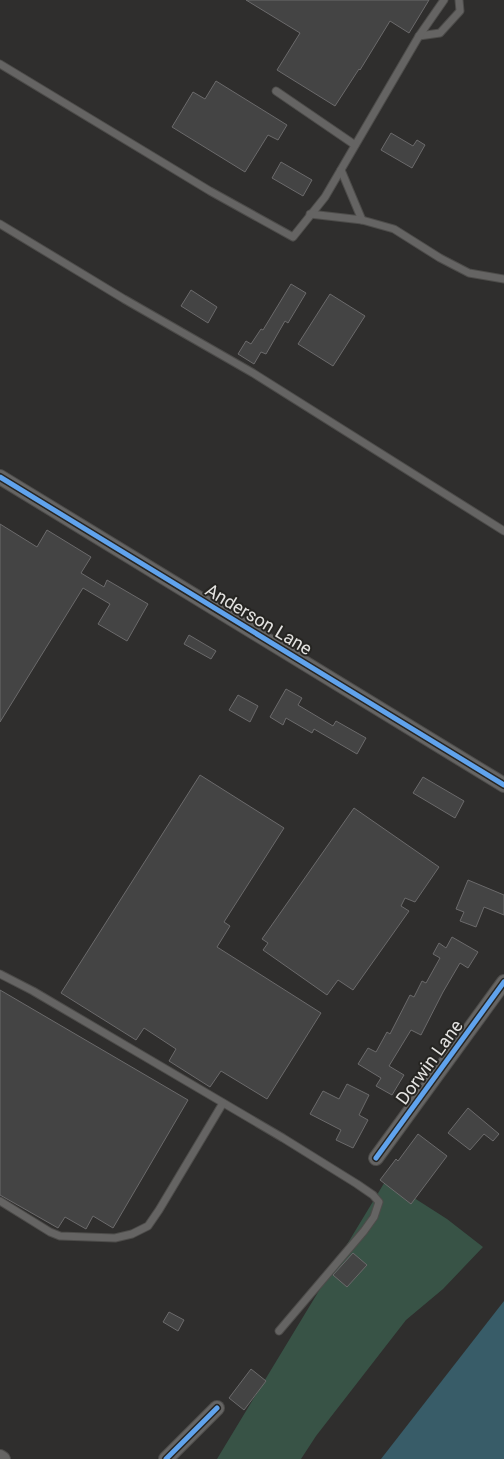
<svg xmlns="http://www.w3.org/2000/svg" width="504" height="1459" font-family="Roboto,sans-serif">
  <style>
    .green { fill: #385346 }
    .water { fill: #385c68 }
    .building { fill: #444; stroke: #6b6a6b }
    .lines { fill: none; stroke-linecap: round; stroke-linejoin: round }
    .lane-casing { stroke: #4d4c4a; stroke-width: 9 }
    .street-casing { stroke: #4d4c4a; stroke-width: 16 }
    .lane { stroke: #656463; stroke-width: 7 }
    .street { stroke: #656463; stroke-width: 14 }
    .cycleway-casing { stroke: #262522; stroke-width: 8 }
    .cycleway { stroke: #60a3ed; stroke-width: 5 }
    .labels { text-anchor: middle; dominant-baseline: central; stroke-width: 4; stroke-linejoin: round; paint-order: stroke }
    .street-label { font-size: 18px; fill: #e4e3e1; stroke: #262522 }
  </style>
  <rect width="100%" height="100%" fill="#2f2e2d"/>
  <path class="green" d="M386 1180 447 1219 483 1247 443 1289 406 1320 316 1436 301 1459H217Z"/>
  <path class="water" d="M504 1301V1459H381Z"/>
  <g class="building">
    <path d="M246 0H429L409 33 390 21 360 70 359 69 335 106 277 70 300 33Z"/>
    <path d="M216 81 287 125 278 140 268 135 245 172 172 127 193 92 205 99Z"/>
    <path d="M391 133 413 146 417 140 425 145 412 168 381 150Z"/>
    <path d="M281 162 312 180 303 196 272 178Z"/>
    <path d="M291 284 306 293 288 323 285 321 266 354 261 352 254 364 238 354 246 341 251 344 261 329 263 330Z"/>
    <path d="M191 290 217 307 208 323 181 306Z"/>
    <path d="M330 294 365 316 333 366 298 344Z"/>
    <path d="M0 524 37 547 47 530 91 557 81 573 104 587 107 580 148 604 127 641 98 624 110 604 83 588 0 722Z"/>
    <path d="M189 635 216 651 211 659 184 644Z"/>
    <path d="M286 689 302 698 298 705 333 726 336 721 366 738 357 754 314 729 312 733 286 718 283 725 270 717Z"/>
    <path d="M238 695 258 706 250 722 229 710Z"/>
    <path d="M200 775 284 828 224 922 230 926 217 947 321 1013 267 1099 221 1071 210 1087 169 1061 176 1049 144 1028 136 1040 61 993Z"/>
    <path d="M423 777 464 801 455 818 413 793Z"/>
    <path d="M354 808 439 867 415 902 405 898 401 906 409 911 353 990 338 980 327 995 263 950 268 943 262 939Z"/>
    <path d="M468 880 504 895V915L484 907 476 927 460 921 464 912 456 909Z"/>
    <path d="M452 937 478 952 468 968 460 963 443 992 421 1035 411 1030 389 1066 404 1075 392 1095 376 1086 381 1078 358 1064 368 1048 376 1052 387 1032 390 1034 410 995 414 997 422 981 426 983 440 958 433 954 439 943 446 948Z"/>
    <path d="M0 990 188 1100 113 1228 93 1216 86 1229 65 1217 58 1228 0 1195Z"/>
    <path d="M347 1084 369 1095 359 1115 368 1120 353 1148 336 1140 341 1130 310 1114 323 1091 339 1099Z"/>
    <path d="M468 1108 499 1134 493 1141 484 1134 470 1150 448 1133Z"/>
    <path d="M418 1134 447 1156 411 1204 380 1180 396 1159 398 1161Z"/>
    <path d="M353 1253 367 1265 347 1287 333 1275Z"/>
    <path d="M169 1312 184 1320 178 1331 163 1322Z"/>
    <path d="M251 1369 266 1381 244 1410 229 1398Z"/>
  </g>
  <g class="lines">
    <defs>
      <g id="lane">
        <path d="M419 36 440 33 460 11 459 0"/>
        <path d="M0 64 210 191 293 237 325 197 419 36 444 0"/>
        <path d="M276 91 355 145"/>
        <path d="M341 170 362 220"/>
        <path d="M310 214 362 220 394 229 440 258 469 273 504 279"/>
        <path d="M0 224 124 299 253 373 504 531"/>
        <path d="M0 974 33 991 283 1138 357 1184 373 1195 379 1202 374 1217 364 1231 279 1331"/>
        <path d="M0 1201 50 1232 60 1236 115 1238 132 1234 148 1226 159 1210 223 1103"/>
      </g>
      <g id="street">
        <path d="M0 477 504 785"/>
        <path d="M376 1158 504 982"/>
        <path d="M0 1457 3 1459"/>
        <path d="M166 1459 217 1408"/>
      </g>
    </defs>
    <use href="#lane" class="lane-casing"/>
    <use href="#street" class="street-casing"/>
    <use href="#lane" class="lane"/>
    <use href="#street" class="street"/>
    <defs>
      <g id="cycleway">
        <path d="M0 477 504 785"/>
        <path d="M376 1158 504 982"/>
        <path d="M166 1459 217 1408"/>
      </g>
    </defs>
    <use href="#cycleway" class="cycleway-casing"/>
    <use href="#cycleway" class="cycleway"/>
  </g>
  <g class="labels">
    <g class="street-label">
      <text transform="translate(259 619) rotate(31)">Anderson Lane</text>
      <text transform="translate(429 1062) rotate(-54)">Dorwin Lane</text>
    </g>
  </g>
</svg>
